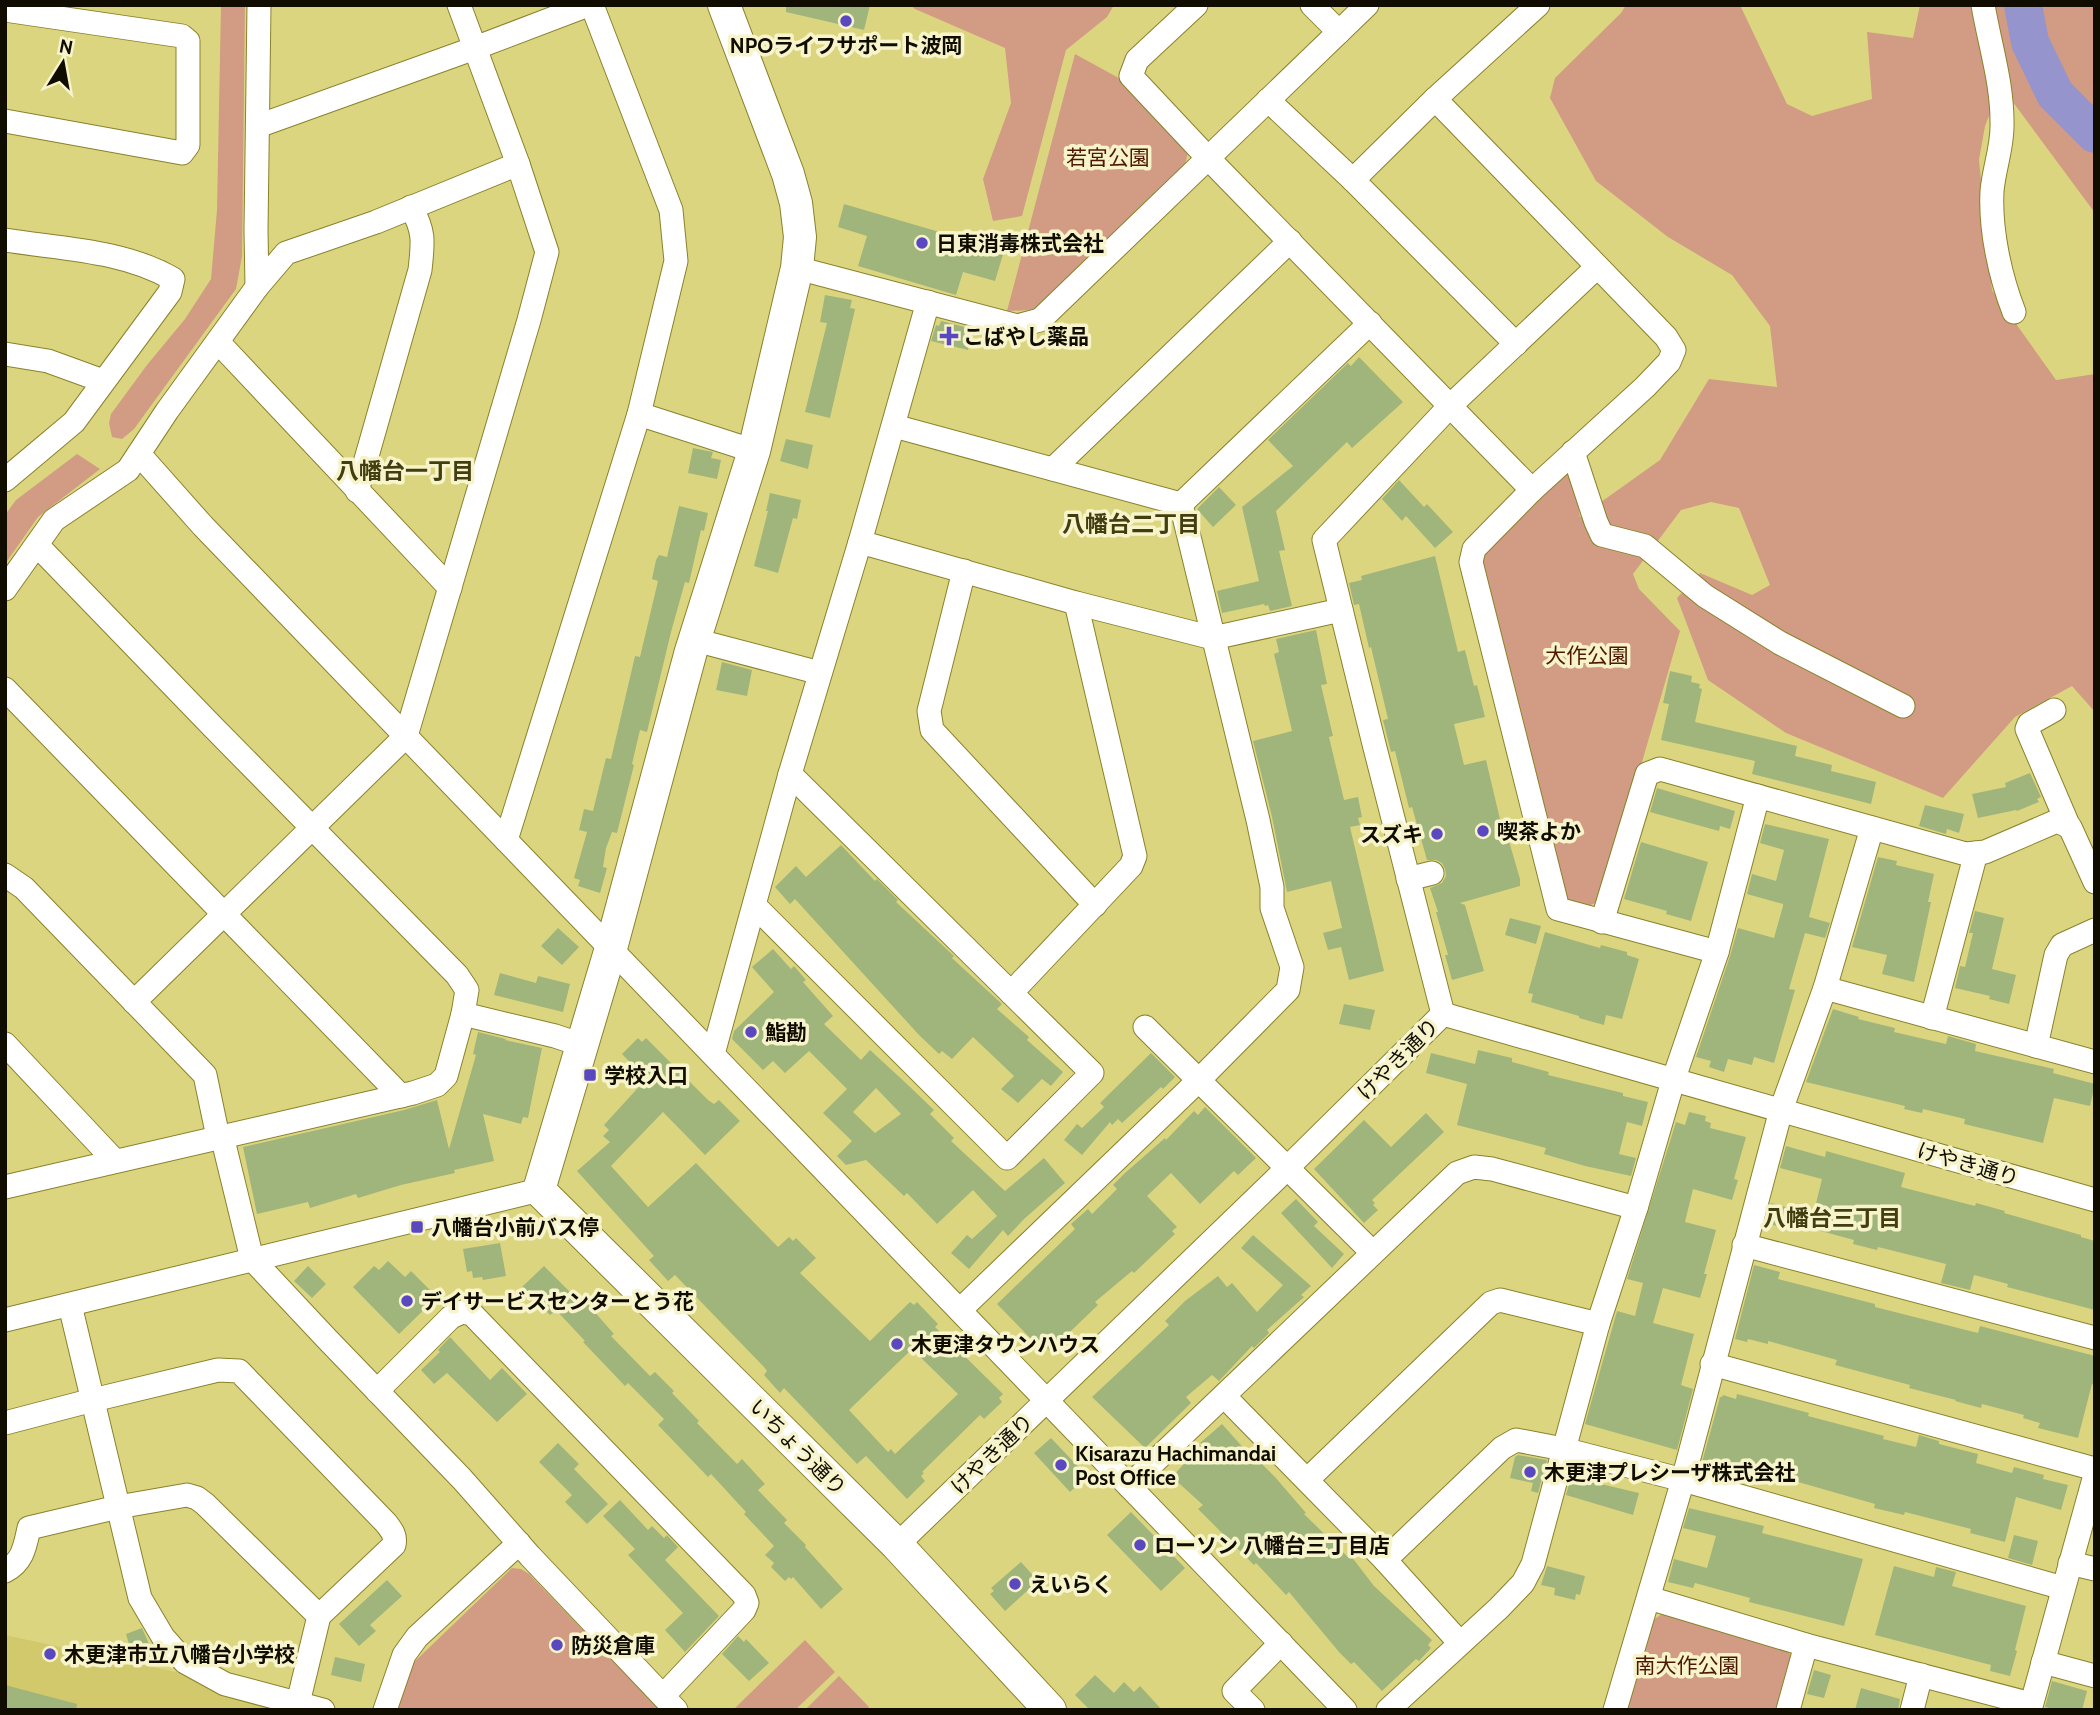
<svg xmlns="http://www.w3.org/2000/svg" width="2100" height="1715" font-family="Cabin,'Noto Sans JP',sans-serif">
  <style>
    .built { fill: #d1c96b }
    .green { fill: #d29b84 }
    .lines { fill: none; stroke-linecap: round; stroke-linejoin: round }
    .river { stroke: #9594cc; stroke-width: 38 }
    .building { fill: #a0b57b; fill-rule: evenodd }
    .street-casing { stroke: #8a822b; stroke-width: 25 }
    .secondary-casing { stroke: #8a822b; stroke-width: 34 }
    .street { stroke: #fff; stroke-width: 23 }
    .secondary { stroke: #fff; stroke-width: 32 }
    .poi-dot { fill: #5a48c1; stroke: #f7f4cb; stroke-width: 2.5 }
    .labels { text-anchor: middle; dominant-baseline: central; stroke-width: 7; stroke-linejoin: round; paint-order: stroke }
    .poi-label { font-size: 21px; font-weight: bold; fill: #100d00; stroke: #f7f4cb; text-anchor: start }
    .park-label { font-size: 21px; fill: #4e1800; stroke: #f7f4cb }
    .street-label { font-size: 21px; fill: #100d00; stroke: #f7f4cb }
    .neighbourhood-label { font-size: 23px; font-weight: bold; fill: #423e10; stroke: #f7f4cb }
  </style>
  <rect width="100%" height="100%" fill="#dcd580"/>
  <path class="built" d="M5 1635 185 1674 279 1710H5Z"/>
  <g class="green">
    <path d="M221 5H245L242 256 236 289 134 429 122 439 112 437 109 423 111 414 147 365 185 319 211 279 217 210Z"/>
    <path d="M910 5H1114L1107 17 1066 50 1022 216 993 221 983 179 1011 103 1005 48 915 9Z"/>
    <path d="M1626 5H1740L1787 104 1812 116 1872 99 1867 32 1913 38 1920 5H2095V213L2001 86 1985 126 1979 160 1992 290 2056 380 2095 374V712L2072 686 2015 717 1943 798 1786 733 1708 680 1677 598 1700 573 1752 595 1770 585 1739 508 1711 502 1681 510 1633 574 1639 589 1680 631 1602 900 1586 907 1562 902 1475 563 1565 469 1574 474 1580 517 1660 460 1709 379 1777 387 1770 326 1732 275 1668 237 1596 181 1550 98 1555 78 1621 13Z"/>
    <path d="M1075 54 1117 77 1188 152 1185 166 1034 310 1007 311Z"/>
    <path d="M77 454 100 469 38 517 5 564V515L16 500Z"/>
    <path d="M512 1568 521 1569 529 1574 660 1710H398L410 1666Z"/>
    <path d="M1665 1612 1782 1647 1791 1655 1792 1660 1777 1710H1626L1653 1620Z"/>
    <path d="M805 1640 835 1672 795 1710H733Z"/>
    <path d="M839 1676 869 1707 867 1710H805Z"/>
  </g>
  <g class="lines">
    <path class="river" d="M2023 5 2030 42 2055 94 2095 134"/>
  </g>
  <g class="building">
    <path d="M786 5H870L864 30 786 12Z"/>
    <path d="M844 204 1004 251 995 281 963 272 956 295 858 266 867 236 838 227Z"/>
    <path d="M825 295 852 300 850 308 855 309 830 418 805 412 827 323 820 322Z"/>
    <path d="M941 321 973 329 968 350 931 341 936 325 939 326Z"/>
    <path d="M1359 357 1403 402 1352 448 1347 442 1276 511 1285 550 1279 551 1292 606 1270 611 1268 605 1265 606 1264 604 1222 613 1217 591 1259 581 1242 507 1293 466 1268 440 1348 363 1351 366Z"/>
    <path d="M786 439 813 445 808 469 780 461Z"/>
    <path d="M693 448 713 452 711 458 721 460 717 479 688 473Z"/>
    <path d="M1399 480 1424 507 1427 504 1453 532 1435 548 1406 516 1402 521 1382 499Z"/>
    <path d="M1219 487 1236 505 1213 527 1197 509Z"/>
    <path d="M770 493 801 500 797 519 793 518 778 573 754 566 768 511H766Z"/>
    <path d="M679 506 708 513 704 531 701 530 689 583 685 582 671 632 647 732 640 730 632 764 634 765 617 833 612 832 606 848 603 867 607 868 600 893 578 886 580 880 574 878 587 832 579 830 584 809 593 811 606 758 611 759 635 656 640 657 658 581 652 579 656 560 659 555 667 557Z"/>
    <path d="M1435 556 1458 652 1465 650 1474 686 1477 685 1485 717 1454 724 1464 765 1486 760 1503 832 1506 831 1520 879V886L1460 903 1465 905 1484 971 1452 980 1445 955H1448L1436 912H1438L1430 888 1442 883 1446 876 1445 869 1442 863 1436 860H1427L1412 807 1409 808 1395 751 1391 752 1383 720 1388 719 1371 647 1369 648 1359 604 1354 605 1349 583 1362 580 1361 576Z"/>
    <path d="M1316 630 1327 684 1321 685 1333 736 1329 737 1344 800 1358 797 1362 817 1358 818 1360 825 1350 827 1384 971 1349 980 1341 947 1328 950 1323 933 1342 928 1331 881 1287 892 1272 817 1253 741 1292 731 1274 654 1279 652 1276 639Z"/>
    <path d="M722 662 752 670 747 696 716 690Z"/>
    <path d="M1670 671 1692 676 1691 682 1700 684 1699 688 1702 689 1695 722 1797 746 1795 756 1832 765 1831 771 1876 782 1871 804 1752 774 1755 761 1661 740 1669 704 1663 703Z"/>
    <path d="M2030 773 2041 797 2037 799 2039 802 2017 811 2016 810 1978 818 1972 794 2006 787 2005 783Z"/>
    <path d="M1657 788 1735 811 1730 829 1720 826 1719 831 1650 812Z"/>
    <path d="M1925 805 1964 814 1959 833 1947 829 1946 834 1919 826Z"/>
    <path d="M1765 824 1829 839 1809 917 1830 923 1825 938 1805 933 1789 989 1795 990 1774 1063 1754 1057 1752 1065 1728 1059 1724 1072 1709 1067 1711 1061 1696 1057 1730 956 1738 928 1774 938 1783 906V904L1747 894 1752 874 1776 881 1784 850 1760 843Z"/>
    <path d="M1641 842 1708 862 1691 921 1666 914 1667 911 1624 899Z"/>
    <path d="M841 845 875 881 877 879 898 900 896 902 954 956 952 958 1002 1004 997 1009 1029 1037 1027 1040 1063 1072 1051 1086 1042 1079 1018 1103 1001 1089 1014 1076 973 1037 952 1059 942 1051 939 1054 919 1035 795 899 790 904 775 887 796 866 806 877Z"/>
    <path d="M1878 857 1897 861 1896 865 1934 874 1928 902H1931L1914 982 1882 974 1887 955 1852 947Z"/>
    <path d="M1975 911 2004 918 1992 969 2016 975 2009 1004 1989 999 1990 996 1955 988 1960 966 1965 967 1973 933H1969Z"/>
    <path d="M1510 918 1541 926 1536 944 1505 935Z"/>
    <path d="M558 928 579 947 562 965 541 946Z"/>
    <path d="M1545 932 1600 948 1601 945 1627 952V955L1639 959 1622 1019 1606 1015 1604 1025 1579 1018V1016L1531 1002 1533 994 1528 993Z"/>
    <path d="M773 949 791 969 794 966 806 980 803 982 833 1016 824 1024 861 1060 870 1050 908 1085 934 1110 930 1114 954 1138 951 1141 1005 1191 1044 1158 1065 1183 1024 1219 1008 1236 1003 1230 969 1269 951 1253 967 1235 972 1239 997 1216 973 1190 937 1224 907 1193 904 1196 866 1160 846 1165 837 1156 852 1141 823 1113 847 1089 809 1051 785 1073 773 1061 763 1070 732 1039 734 1031 774 992 752 967ZM876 1088 901 1114 875 1133 853 1112Z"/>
    <path d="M500 973 536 983 538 976 570 984 563 1012 494 995Z"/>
    <path d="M1344 1004 1375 1010 1370 1030 1339 1024Z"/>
    <path d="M1833 1009 1859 1017 1858 1019 1895 1028 1894 1032 1946 1044 1948 1036 1976 1044 1975 1051 2054 1069 2053 1073 2095 1084 2090 1106 2054 1098 2043 1143 1964 1124 1965 1119 1923 1109 1922 1113 1904 1109 1905 1106 1806 1082Z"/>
    <path d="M478 1032 506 1039 505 1040 542 1048 528 1118 523 1117 521 1124 483 1114 494 1161 454 1170 455 1173 401 1185 358 1198 356 1194 310 1208 308 1202 257 1214 243 1147 404 1110 437 1100 449 1149 476 1055 473 1054Z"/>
    <path d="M638 1038 642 1042 646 1038 708 1100 714 1104 719 1100 740 1121 705 1155 663 1112 611 1166 648 1207 696 1163 778 1247 789 1237 793 1241 796 1238 816 1258 800 1273 870 1341 910 1302 914 1305 917 1302 938 1324 935 1327 1003 1394 999 1398 1002 1402 984 1419 980 1415 922 1472 924 1473 921 1476 925 1481 907 1499 866 1456 857 1464 784 1388 780 1393 764 1375 767 1371 764 1367 675 1275 668 1281 649 1260 654 1256 577 1171 610 1142 603 1136 609 1130 604 1125 646 1079 622 1054ZM912 1349 958 1394 895 1454 891 1449 888 1452 849 1410Z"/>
    <path d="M1478 1050 1512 1058V1062L1549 1072 1548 1075 1623 1093V1096L1648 1102 1642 1126 1627 1122 1619 1154 1636 1158 1631 1176 1585 1166 1544 1154 1546 1148 1457 1125 1467 1084 1426 1073 1431 1053 1475 1064Z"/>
    <path d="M1151 1053 1175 1077 1163 1089 1161 1087 1122 1123 1118 1119 1112 1125 1110 1122 1082 1155 1064 1140 1077 1124 1082 1128 1104 1107 1100 1103Z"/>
    <path d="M1205 1107 1256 1158 1238 1175 1234 1171 1200 1204 1171 1173 1147 1196 1177 1227 1172 1231 1175 1234 1134 1273 1132 1271 1095 1302 1098 1305 1050 1351 1045 1346 1041 1349 997 1304 1075 1229 1071 1224 1088 1209 1092 1214 1117 1189 1113 1185 1125 1173 1165 1138 1166 1140 1194 1111 1198 1115Z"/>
    <path d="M1689 1112 1706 1116 1705 1121 1711 1123 1710 1128 1746 1137 1734 1179 1738 1180 1732 1200 1693 1189 1685 1222 1716 1230 1704 1274H1707L1700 1298 1663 1288 1653 1323 1694 1334 1681 1385 1693 1389 1677 1450 1585 1424 1617 1311 1635 1316 1643 1283 1627 1279 1676 1122 1685 1125Z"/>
    <path d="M1426 1113 1444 1132 1372 1200 1375 1203 1373 1205 1378 1210 1364 1223 1314 1169 1364 1120 1391 1147Z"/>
    <path d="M1786 1146 1825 1157 1826 1151 1905 1173 1901 1187 1975 1206 1976 1203 2005 1211 2004 1213 2081 1235V1237L2095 1241V1310L2007 1287 2008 1284 1974 1275 1970 1290 1941 1283 1946 1264 1878 1247 1877 1250 1853 1244 1854 1240 1810 1228 1822 1179 1780 1168Z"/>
    <path d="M1296 1199 1318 1222 1314 1226 1344 1254 1332 1268 1281 1213Z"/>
    <path d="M1771 1203 1800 1211 1795 1231 1766 1223Z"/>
    <path d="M1253 1235 1311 1286 1301 1295 1304 1297 1267 1330 1269 1333 1254 1348 1252 1346 1219 1381 1212 1375 1186 1397 1191 1403 1145 1448 1092 1397 1169 1325 1165 1321 1185 1301 1218 1276 1227 1287 1232 1283 1257 1312 1283 1285 1241 1248Z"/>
    <path d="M500 1243 506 1276 483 1280 482 1277 473 1278 472 1271 467 1272 463 1249Z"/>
    <path d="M388 1261 405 1277 411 1271 437 1297 399 1334 353 1287 374 1266 379 1270Z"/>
    <path d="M1754 1265 1780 1272 1778 1279 1875 1304V1307L1978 1333 1980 1326 2095 1356V1385L2092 1384 2078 1438 2038 1428 2040 1423 2023 1418 2024 1415 1982 1404 1981 1408 1955 1401 1956 1400 1909 1388 1910 1385 1835 1365 1837 1360 1768 1341V1344L1748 1339 1747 1342 1735 1339Z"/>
    <path d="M308 1266 326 1284 312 1298 294 1281Z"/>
    <path d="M544 1266 582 1304 585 1301 614 1334 611 1336 650 1376 655 1372 674 1391 672 1393 699 1421 697 1423 737 1464 742 1459 765 1484 758 1490 787 1520 784 1523 806 1545 805 1547 843 1589 821 1609 793 1577 791 1579 789 1577 785 1581 771 1567 774 1563 765 1555 774 1546 744 1514 746 1512 711 1474 708 1477 658 1425 664 1419 628 1383 625 1386 583 1342 585 1341 556 1310 550 1315 522 1287Z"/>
    <path d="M450 1337 490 1380 502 1368 527 1394 497 1422 447 1373 434 1384 421 1370 440 1352 438 1350Z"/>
    <path d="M1737 1394 1809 1413 1808 1416 1884 1436 1883 1439 1916 1447 1919 1435 1939 1441V1444L1978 1454 1976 1463 2012 1473 2014 1467 2044 1475 2043 1479 2068 1485 2061 1510 2016 1497 2005 1542 1970 1533 1971 1529 1905 1512 1904 1515 1874 1508 1875 1504 1770 1474 1722 1462 1721 1467 1702 1462 1720 1397H1722L1723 1395 1736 1399Z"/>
    <path d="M1222 1424 1256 1462 1258 1460 1275 1477 1306 1513 1304 1514 1349 1558 1351 1556 1374 1586 1432 1640 1428 1645 1431 1648 1419 1661 1416 1659 1382 1691 1354 1662 1351 1664 1339 1652 1289 1592 1286 1595 1256 1563 1254 1565 1198 1509 1203 1505 1172 1477 1202 1444 1200 1443Z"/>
    <path d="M1051 1438 1087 1476 1070 1492 1034 1453Z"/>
    <path d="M558 1443 579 1464 574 1469 608 1504 587 1524 565 1502 572 1495 539 1462Z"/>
    <path d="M1518 1455 1547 1460 1538 1493 1531 1491 1533 1483 1510 1478 1515 1457Z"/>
    <path d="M1571 1477 1639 1493 1633 1515 1566 1495Z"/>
    <path d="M620 1500 648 1530 652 1526 664 1538 667 1535 678 1547 665 1560 719 1616 685 1652 665 1630 683 1613 628 1555 635 1549 603 1516Z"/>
    <path d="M1689 1508 1764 1526 1762 1533 1863 1559 1844 1626 1749 1602 1750 1598 1695 1583 1693 1588 1668 1582 1674 1559 1707 1568 1716 1536 1683 1528Z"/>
    <path d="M1131 1512 1185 1568 1161 1591 1107 1535Z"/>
    <path d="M2014 1535 2038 1541 2032 1565 2008 1558Z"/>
    <path d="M1021 1562 1038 1581 1005 1611 990 1594 994 1591 991 1588Z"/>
    <path d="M1547 1566 1585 1576 1580 1595 1576 1594 1575 1600 1554 1595 1555 1588 1541 1585Z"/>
    <path d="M1894 1566 1934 1577 1936 1567 1956 1572 1952 1586 2026 1606 2015 1650 2017 1651 2010 1676 1990 1671 1991 1665 1875 1635Z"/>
    <path d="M387 1580 402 1596 370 1625 376 1631 359 1646 339 1624Z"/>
    <path d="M142 1628 152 1651 133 1657 126 1634Z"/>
    <path d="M738 1636 744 1642 746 1639 769 1663 749 1681 722 1654Z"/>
    <path d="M335 1657 365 1664 361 1682 331 1675Z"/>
    <path d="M1814 1670 1831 1675 1824 1698 1807 1694Z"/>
    <path d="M1095 1675 1114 1693 1124 1682 1134 1692 1140 1686 1162 1710H1090L1075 1695Z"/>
    <path d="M2052 1681 2087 1691 2082 1710H2058L2045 1707Z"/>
    <path d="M5 1685 77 1704 76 1710H5Z"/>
    <path d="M1861 1688 1900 1699 1898 1710H1855Z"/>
  </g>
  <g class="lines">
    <defs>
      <g id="street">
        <path d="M1196 5 1137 60 1131 76 1207 157 1532 490"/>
        <path d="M1312 5 1339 32"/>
        <path d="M1983 5C1990 46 2003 85 2002 127 2002 148 1994 169 1992 191 1990 230 2000 276 2014 312"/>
        <path d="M5 10 182 36 188 41V145L182 153 5 121"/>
        <path d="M1435 99 1666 337 1674 350 1669 362 1645 387 1532 490 1474 549 1471 562 1558 909 1717 952"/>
        <path d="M1268 100 1353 180 1516 344"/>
        <path d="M258 126 475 48 588 5"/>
        <path d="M1353 180 1435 99 1538 5"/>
        <path d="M5 240C61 249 123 250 173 279L170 292 74 422 5 480"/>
        <path d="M797 268 1017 326 1040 320 1367 5"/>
        <path d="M257 287 256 230 259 5"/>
        <path d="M218 342 450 588"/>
        <path d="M5 354 48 361 103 381"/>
        <path d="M639 414 754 451"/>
        <path d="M894 426 1181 504"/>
        <path d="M1573 452 1596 522 1602 535 1645 546 1705 596 1780 643 1903 706"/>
        <path d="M139 454 203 526 1345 1710"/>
        <path d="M1053 469 1290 241"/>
        <path d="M357 491 420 270C423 242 425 232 411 207"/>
        <path d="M1181 504 1370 323"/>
        <path d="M860 542 1076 603 1213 638 1341 610"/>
        <path d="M964 571 929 711 932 730 1095 905"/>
        <path d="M5 589 54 520 128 470 167 411 257 287 286 253 376 222 518 164"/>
        <path d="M695 640 820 673"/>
        <path d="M5 689 401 1096"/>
        <path d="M2054 710 2029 724 2027 729 2069 827"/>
        <path d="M506 840 639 414 676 261 671 210 592 5"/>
        <path d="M5 875 24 888 205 1075 218 1137"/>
        <path d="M1408 879 1432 873"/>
        <path d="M755 906 1007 1158 1092 1073 790 774"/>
        <path d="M1602 922 1647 774 1660 769 1966 854 1985 852 2057 821 2070 827 2095 882"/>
        <path d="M1825 988 2095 1062"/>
        <path d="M1011 993 1131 866 1135 856 1076 603"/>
        <path d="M134 1002 406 736 529 320 547 252 518 164 459 5"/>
        <path d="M463 1014 555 1036 582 1045"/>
        <path d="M1443 1014 1374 744 1324 540 1450 406 1597 267"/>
        <path d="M1932 1018 1976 853"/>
        <path d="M1145 1027 1372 1252"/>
        <path d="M5 1044 115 1161"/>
        <path d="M2036 1046 2056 955 2062 945 2095 930"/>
        <path d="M713 1054 790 774 860 542 928 302"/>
        <path d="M222 1136 252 1259 327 1339 462 1479 530 1556 676 1710"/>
        <path d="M5 1187 413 1093 437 1085 446 1076 463 1014 467 990 457 975 213 727 37 545"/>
        <path d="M1744 1245 2095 1338"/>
        <path d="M70 1305 140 1598 163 1637 185 1662 225 1684 323 1710"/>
        <path d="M960 1310 1199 1080 1288 990 1292 967 1272 908V887L1258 820 1181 504"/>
        <path d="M5 1320 539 1190"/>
        <path d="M1712 1364 2095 1469"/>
        <path d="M377 1391 451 1317 462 1312 472 1314 744 1595 747 1603 744 1610 663 1696"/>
        <path d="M1224 1396 1385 1560 1460 1643"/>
        <path d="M5 1423 93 1400 218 1370 239 1371 386 1523C392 1531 396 1535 394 1545L319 1616 298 1703"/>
        <path d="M1307 1480 1491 1303 1500 1300 1598 1324"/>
        <path d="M1129 1486 1457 1173 1474 1167 1492 1169 1636 1208"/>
        <path d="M897 1545 1274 1181 1443 1014 2095 1200"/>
        <path d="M1385 1560 1502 1448 1516 1440 1563 1449 1683 1480 2063 1588"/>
        <path d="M2070 1563 2095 1569"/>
        <path d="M5 1571C23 1562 25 1546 29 1528L118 1507 187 1495 197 1498 205 1504 319 1616"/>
        <path d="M1649 1598 1806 1645 2031 1704"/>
        <path d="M2043 1662 2095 1676"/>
        <path d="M385 1710 404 1655 417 1637 519 1543"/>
        <path d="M1253 1710 1234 1691 1281 1643"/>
        <path d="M1388 1710 1499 1608 1523 1583 1533 1564 1598 1324 1636 1208 1673 1081 1717 952 1758 796"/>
        <path d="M1615 1710 1683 1480 1781 1110 1825 988 1872 828"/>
        <path d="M1788 1710 1806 1645"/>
        <path d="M1912 1710 1921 1675"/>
        <path d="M2030 1710 2095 1475"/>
      </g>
      <path id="secondary" d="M724 5 788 174 796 203 800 237 797 268 754 451 691 651 611 948 539 1190 897 1545 1050 1710"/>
    </defs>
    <use href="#street" class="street-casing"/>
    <use href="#secondary" class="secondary-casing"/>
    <use href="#street" class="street"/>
    <use href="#secondary" class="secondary"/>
  </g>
  <g class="poi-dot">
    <circle cx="846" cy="21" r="7"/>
    <circle cx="922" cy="243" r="7"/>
    <path d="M945.5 325.5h7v7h7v7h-7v7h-7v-7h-7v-7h7z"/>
    <circle cx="1483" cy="831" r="7"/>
    <circle cx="1437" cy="834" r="7"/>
    <circle cx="751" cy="1032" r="7"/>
    <rect x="583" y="1068" width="14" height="14" rx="3.5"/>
    <rect x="410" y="1220" width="14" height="14" rx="3.5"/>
    <circle cx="407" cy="1301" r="7"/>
    <circle cx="897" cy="1344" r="7"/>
    <circle cx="1061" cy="1465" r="7"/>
    <circle cx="1530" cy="1472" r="7"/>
    <circle cx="1140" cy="1545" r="7"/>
    <circle cx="1015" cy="1584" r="7"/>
    <circle cx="557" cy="1645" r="7"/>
    <circle cx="50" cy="1654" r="7"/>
  </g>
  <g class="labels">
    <g class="poi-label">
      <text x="846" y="45" text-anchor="middle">NPOライフサポート波岡</text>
      <text x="936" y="243">日東消毒株式会社</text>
      <text x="963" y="336">こばやし薬品</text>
      <text x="1497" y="831">喫茶よか</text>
      <text x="1423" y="834" text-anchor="end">スズキ</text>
      <text x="765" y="1032">鮨勘</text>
      <text x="604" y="1075">学校入口</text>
      <text x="431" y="1227">八幡台小前バス停</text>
      <text x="421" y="1301">デイサービスセンターとう花</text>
      <text x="911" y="1344">木更津タウンハウス</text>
      <text x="1075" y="1453">Kisarazu Hachimandai<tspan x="1075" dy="24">Post Office</tspan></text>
      <text x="1544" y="1472">木更津プレシーザ株式会社</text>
      <text x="1154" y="1545">ローソン 八幡台三丁目店</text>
      <text x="1029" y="1584">えいらく</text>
      <text x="571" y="1645">防災倉庫</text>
      <text x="64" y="1654">木更津市立八幡台小学校</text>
    </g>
    <g class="park-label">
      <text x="1108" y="157">若宮公園</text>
      <text x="1587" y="655">大作公園</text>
      <text x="1687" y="1665">南大作公園</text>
    </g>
    <g class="street-label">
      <text transform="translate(1398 1059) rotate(-45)">けやき通り</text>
      <text transform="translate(1968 1164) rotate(16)">けやき通り</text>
      <text transform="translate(798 1447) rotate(45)">いちょう通り</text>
      <text transform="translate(992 1454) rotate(-44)">けやき通り</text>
    </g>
    <g class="neighbourhood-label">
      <text x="405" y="471">八幡台一丁目</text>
      <text x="1131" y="524">八幡台二丁目</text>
      <text x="1832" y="1218">八幡台三丁目</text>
    </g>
  </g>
  <rect width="2100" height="1715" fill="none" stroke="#100d00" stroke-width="14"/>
  <g transform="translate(63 63) rotate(11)" stroke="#f7f4cb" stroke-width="5" paint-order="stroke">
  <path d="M0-5L12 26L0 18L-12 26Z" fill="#100d00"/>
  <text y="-10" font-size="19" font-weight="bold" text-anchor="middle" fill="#100d00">N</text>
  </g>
</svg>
